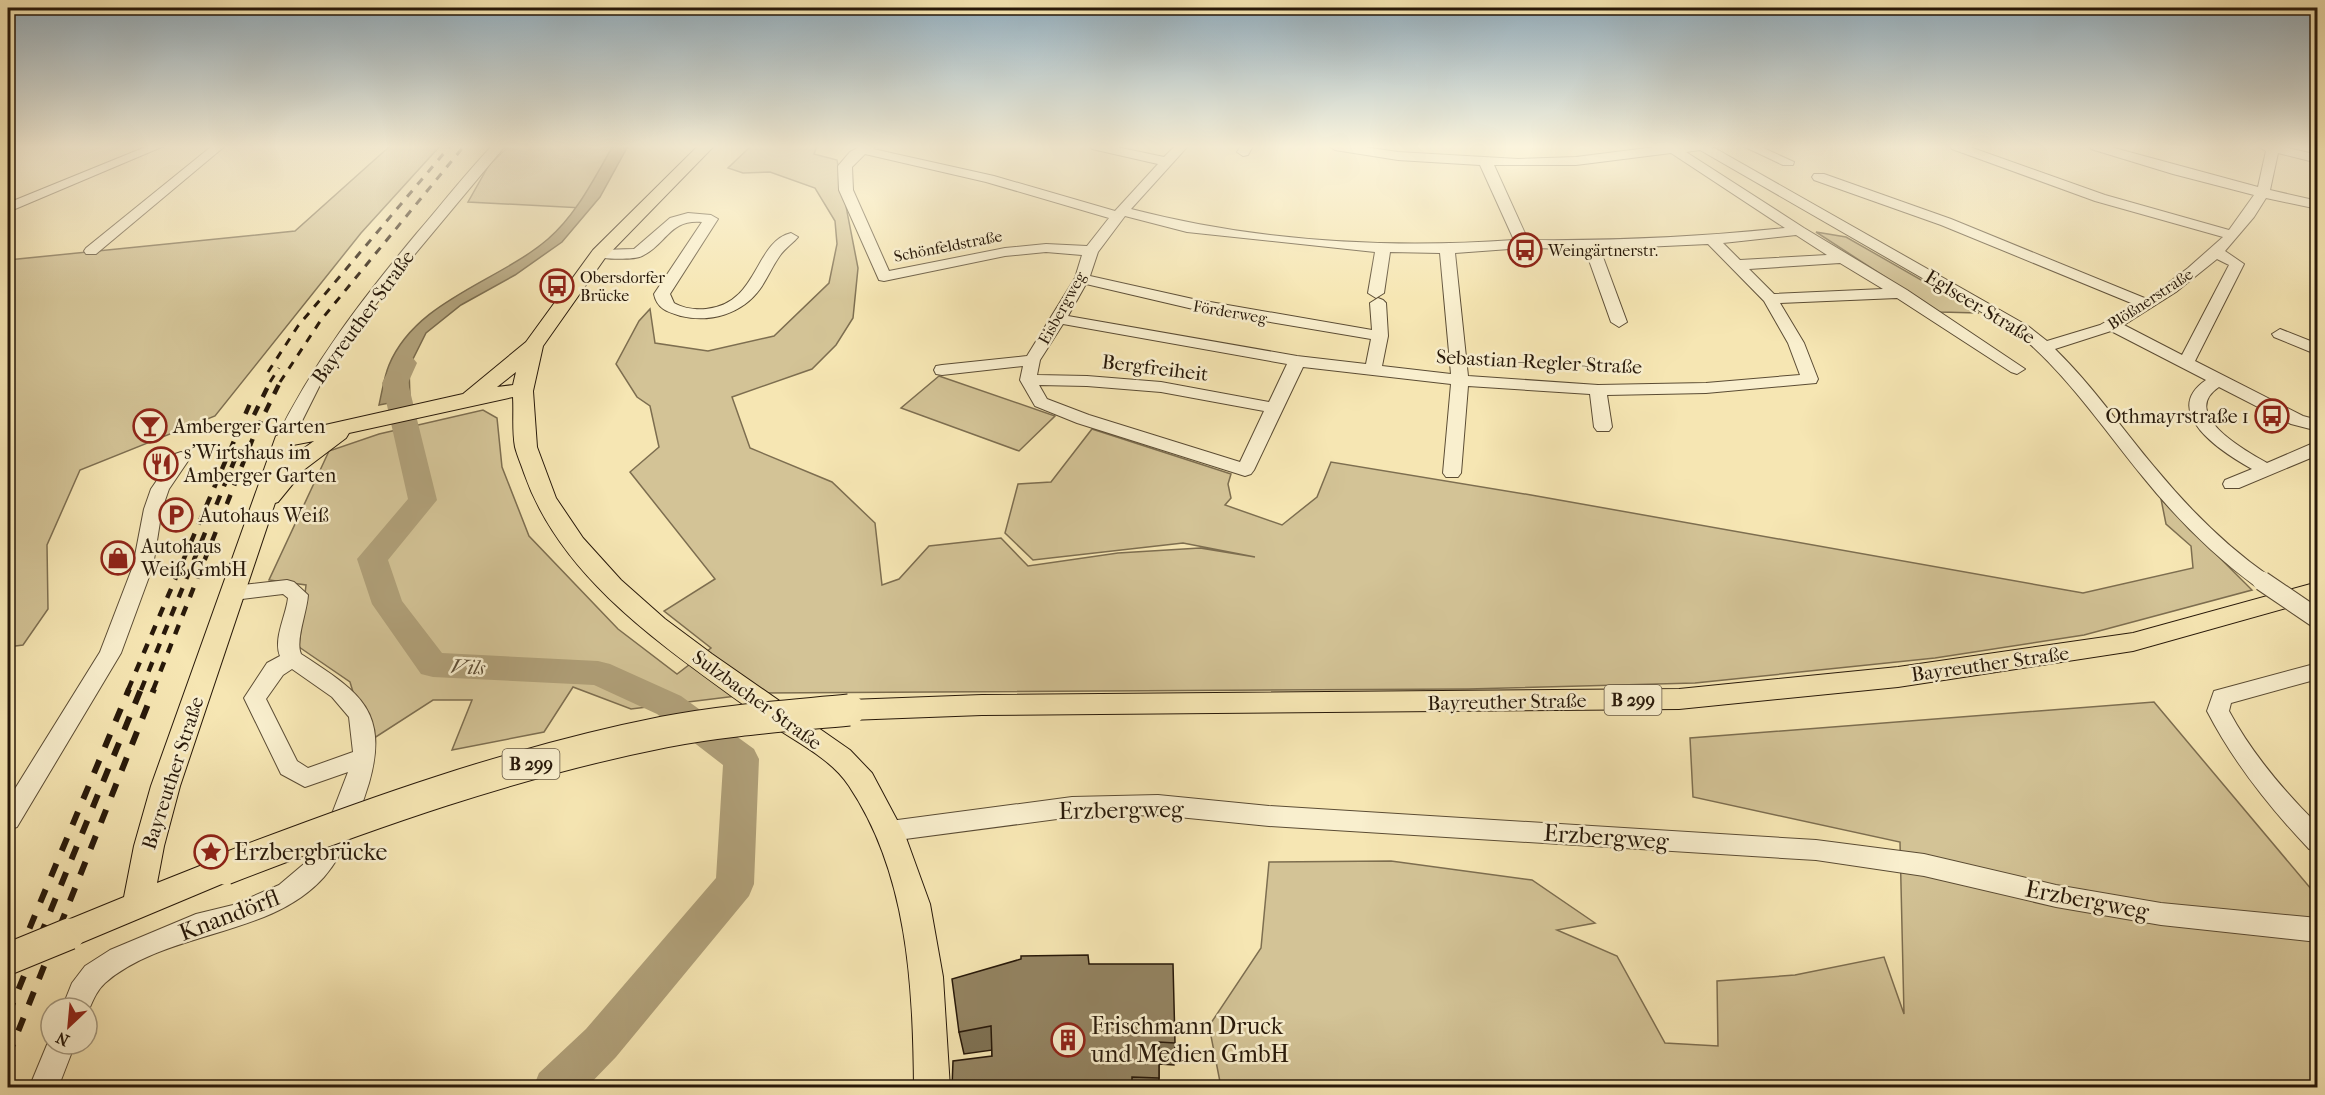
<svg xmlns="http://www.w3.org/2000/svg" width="2325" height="1095" font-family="'IM FELL French Canon',serif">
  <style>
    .green { fill: #d3c396; stroke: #7d6e50; stroke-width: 1.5 }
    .water { fill: #b0a079; stroke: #796a4c; stroke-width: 1.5 }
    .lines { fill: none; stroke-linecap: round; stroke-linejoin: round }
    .river { fill: #b0a079; fill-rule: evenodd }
    .minor-casing { stroke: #5b4c34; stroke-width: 2 }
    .major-casing { stroke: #271809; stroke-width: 2 }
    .minor { fill: #f9efce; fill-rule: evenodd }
    .major { fill: #f6e6b3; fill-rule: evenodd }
    .rail-far2 { stroke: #271809; stroke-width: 3; stroke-dasharray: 8 8; stroke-linecap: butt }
    .rail-far1 { stroke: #271809; stroke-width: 4.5; stroke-dasharray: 10 10; stroke-linecap: butt }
    .rail { stroke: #271809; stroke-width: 6; stroke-dasharray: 14 14; stroke-linecap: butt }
    .minor-bridge-casing { stroke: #5b4c34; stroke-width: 21; stroke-linecap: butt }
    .major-bridge-casing { stroke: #271809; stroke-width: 33; stroke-linecap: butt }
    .minor-bridge { stroke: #f9efce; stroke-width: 19 }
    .major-bridge { stroke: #f6e6b3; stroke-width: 31 }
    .wall { fill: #7e7153; stroke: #271809; stroke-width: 1.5 }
    .building { fill: #938361; stroke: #271809; stroke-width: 1.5 }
    .labels { text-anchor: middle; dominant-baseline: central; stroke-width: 5; stroke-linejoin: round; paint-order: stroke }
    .far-street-label { font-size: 16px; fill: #271809; stroke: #f9efce }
    .far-poi-label { font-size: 16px; fill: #271809; stroke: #f9efce; text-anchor: start }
    .shield { fill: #f9efce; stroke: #665844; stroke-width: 1.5 }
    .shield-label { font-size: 18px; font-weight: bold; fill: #271809 }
    .street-label { font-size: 20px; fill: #271809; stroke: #f9efce }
    .poi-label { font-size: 20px; fill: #271809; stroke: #f9efce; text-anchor: start }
    .water-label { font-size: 21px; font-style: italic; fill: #5e4e36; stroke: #f9efce }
    .near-street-label { font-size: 24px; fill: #271809; stroke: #f9efce }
    .near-poi-label { font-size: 24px; fill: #271809; stroke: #f9efce; text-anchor: start }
  </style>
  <rect width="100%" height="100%" fill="#f6e6b3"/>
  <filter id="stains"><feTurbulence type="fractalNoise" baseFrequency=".00333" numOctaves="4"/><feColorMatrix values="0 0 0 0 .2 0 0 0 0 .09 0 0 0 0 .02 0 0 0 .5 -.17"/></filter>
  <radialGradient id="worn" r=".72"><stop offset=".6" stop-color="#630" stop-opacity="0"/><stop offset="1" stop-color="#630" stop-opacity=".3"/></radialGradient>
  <g class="green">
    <path d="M390 146H440L361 233 215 416 80 470 47 545 48 609 23 645 8 647V260L295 231Z"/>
    <path d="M509 146H616L583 208 468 202 489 165Z"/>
    <path d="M751 146H817L814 154 837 160 858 268 853 318 836 345 812 369 732 397 750 448 832 482 875 523 882 585 899 579 929 546 1001 538 1028 566 1118 553 1200 548 1255 557 1183 543 1033 560 1005 533 1018 484 1051 482 1092 429 1231 474 1228 484 1231 498 1225 505 1282 525 1317 497 1331 462 1531 495 2083 593 2193 568 2191 546 2166 524 2161 499 2252 590 2084 635 1935 658 1695 683 1468 689 761 693 631 709 573 687 544 732 452 750 472 700H433L368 742 350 682 299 647 306 585 269 580 329 451 379 434 483 410 497 418 502 467 529 536 618 629 677 674 711 648 664 611 715 579 630 472 659 447 650 406 637 397 616 364 639 321 650 309 655 343 708 351 774 336 829 283 837 244 835 221 815 188 770 172 743 173 728 168Z"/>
    <path d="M1816 232 1846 237 1979 313 1939 312Z"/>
    <path d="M939 376 1055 416 1019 451 901 408Z"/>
    <path d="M2154 702 2317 896V1087H1221L1209 1026 1261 948 1269 862 1391 861 1532 880 1595 923 1557 930 1617 956 1665 1043 1718 1046 1717 981 1795 975 1884 957 1904 1014 1900 842 1693 797 1690 738Z"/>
  </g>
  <path class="water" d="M613 146H628L600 197 562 242 515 275 461 305 426 333 409 367 410 399 379 405C382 392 384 377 389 365 416 300 498 282 548 239 577 214 594 178 613 146Z"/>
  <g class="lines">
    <path class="river" d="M404 355 413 358 417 363 408 383 437 500 388 560 402 601 442 653 598 661 610 664 681 696 754 749 759 759 754 884 749 896 616 1057 586 1088H533L539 1073 586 1029 716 878 723 765 657 714 594 685 433 677 421 674 372 604 357 559 408 499 382 383 395 358Z"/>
    <defs>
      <g id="minor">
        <path d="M148 146H164L8 212V203Z"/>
        <path d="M212 146H225L96 254H86L84 251 86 248Z"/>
        <path d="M492 146H505L410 260 353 334 320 385 290 445H278L275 441C312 364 363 298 417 233 442 204 466 173 492 146Z"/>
        <path d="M861 146H875L873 149 994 176 1115 211 1158 164 1092 149 1090 146H1112L1164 157 1175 146H1188L1131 209C1254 241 1387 249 1514 240L1480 165 1398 160 1335 150 1329 146H1357L1398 152 1518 159 1576 157 1663 146H1711L2028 326 2047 341 2100 325 2136 305 1941 225 1814 180 1812 177 1814 174H1824L1951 219 2147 299 2188 268 2223 237 2095 201 1952 149 1950 146H1967L2105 195 2229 230 2254 195 2173 174 2091 149 2089 146H2107L2258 187 2266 151 2257 146H2280L2318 155V163L2278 153 2270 190 2318 201V209L2266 198 2254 217 2225 251 2244 264 2195 361 2303 416 2318 420V431L2291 424 2219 387C2179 414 2244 450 2267 463L2318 441V455L2239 488H2225L2223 484 2225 480 2252 469C2223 453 2159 412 2206 380L2111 331 2055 349C2093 386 2122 429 2156 469 2189 509 2226 546 2269 576L2272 581 2269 586 2262 588 2255 586C2213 555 2176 518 2143 477 2102 427 2067 374 2016 332L1700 150 1686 152 1804 228 1907 290 2025 369 2017 374 2011 372 1897 298 1780 303 1804 343 1818 379 1816 383 1706 393 1607 395 1612 427 1609 431H1597L1594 427 1590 394 1468 386 1461 473 1458 477H1446L1443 473 1451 384 1303 367 1254 470 1251 474 1245 476 1077 423 1035 406 1020 380 1023 366 942 375 936 374 934 370 936 366 942 365 1027 356 1075 278 1082 255 1046 252 1005 256 884 281 879 280 839 190 838 166 850 152ZM1671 153 1785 228C1699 237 1614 241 1528 240L1494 165H1576ZM865 154 986 182 1109 218 1087 246 1046 244 1005 248 889 271 853 190 852 167ZM1125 216 1187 232 1375 252 1368 293 1376 298 1384 293 1390 252 1440 253 1451 374 1382 366 1388 336 1386 303 1383 300 1378 298 1370 303 1372 330 1193 299 1090 276 1098 252ZM1796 235 1827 255 1740 260 1723 243ZM1708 244 1764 301 1788 343 1800 375 1706 383 1598 385 1468 376 1455 253 1523 248 1585 249 1611 322 1619 327 1627 322 1600 249ZM2217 259 2229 265 2182 355 2124 325 2176 292ZM1840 263 1883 289 1774 294 1749 269ZM1086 284 1193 309 1371 339 1366 364 1297 356 1068 316ZM1063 324 1287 364 1269 402 1161 382 1087 376 1037 375 1040 360ZM1039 385 1087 386 1161 392 1264 411 1240 462 1089 415 1047 399Z"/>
        <path d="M1241 146H1253L1248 155 1243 156 1237 152Z"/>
        <path d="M1743 146H1759L1794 162 1793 165H1783Z"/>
        <path d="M688 213 711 215 718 219 670 294 674 303C683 308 695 310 706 309 759 304 754 242 791 233L798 237C792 244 784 249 779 257 772 267 767 279 760 289 742 314 710 323 681 316 668 312 657 309 654 294L702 222C669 219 667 244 642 256 634 260 597 260 592 254L599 250 634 249 670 218Z"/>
        <path d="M2280 329 2318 344V355L2274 337 2272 334Z"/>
        <path d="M181 452 187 454 190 458 169 489 162 509 153 566 121 653 17 827 8 830V800L100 652 133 566 144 509 151 489 175 454Z"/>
        <path d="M287 580 294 582 308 595C307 612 295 641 301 654 357 691 390 709 369 783 359 815 346 852 324 877 270 938 166 930 105 983 96 991 92 1003 87 1014V1008H62L72 983 85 966 110 950 196 914 233 905 279 885 305 863 320 845 348 772 305 787 281 774 244 698 267 663 280 656C273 639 286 616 288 598L283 594 234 600 227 598 224 593 227 588 234 586ZM292 669 332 697 349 717 353 752 308 768 297 761 266 699 283 675Z"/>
        <path d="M2318 663V679L2231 703 2229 711C2252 754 2284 791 2318 825V852L2309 849C2269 807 2234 763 2207 711L2214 691Z"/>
        <path d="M1158 795 1269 806 1816 840 1924 854 2056 885 2161 903 2318 918V942L2161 925 2056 907 1924 876 1816 860 1269 826 1158 815 1072 817 890 841 881 838 878 831 881 824 890 821 1072 797Z"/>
        <path d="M51 1035V1044H75L58 1088H29Z"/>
      </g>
      <g id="major">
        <path d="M698 146H714L605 258 543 346 533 391 537 447 556 498 583 538 621 580 665 619 712 654 850 750 872 773 905 835 930 904 943 977 950 1088H914C913 985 908 874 849 786 831 758 794 741 767 722 676 654 563 585 524 473 521 464 517 455 515 447 512 431 514 413 513 397L349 433 346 438 305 469 278 502 275 503 180 786 164 846 157 883 225 856 236 860 240 869 236 878 69 948 58 944 53 934 58 924 124 897 134 846 151 786 276 436 463 394 526 342 593 250ZM516 372 513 385 497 387ZM314 441 289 459 293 445Z"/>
        <path d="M2318 582V599L2133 651 1898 687 1679 709 982 715 849 720 839 717 835 710 839 703 849 700 982 695 1679 689 1898 667 2133 633Z"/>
      </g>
    </defs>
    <use href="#minor" class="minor-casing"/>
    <use href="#major" class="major-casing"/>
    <use href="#minor" class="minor"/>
    <use href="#major" class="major"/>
    <g class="rail-far2">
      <path d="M268 372 298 326 450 146"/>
      <path d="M270 382 279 368"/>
      <path d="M280 382 321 320 464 146"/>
    </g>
    <g class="rail-far1">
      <path d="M254 415 271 380"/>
      <path d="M128 690 251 401"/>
      <path d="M141 690 235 459"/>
      <path d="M153 690 255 433 281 380"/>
    </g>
    <g class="rail">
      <path d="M8 980 129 689"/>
      <path d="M8 1015 141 689"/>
      <path d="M8 1057 154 689"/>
    </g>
    <defs>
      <path id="minor-bridge" d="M2262 581 2318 619"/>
      <g id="major-bridge">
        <path d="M225 869C368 814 513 762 664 732 725 720 787 716 849 710"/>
        <path d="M8 959 69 934"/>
      </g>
    </defs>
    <use href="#minor-bridge" class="minor-bridge-casing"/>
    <use href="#major-bridge" class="major-bridge-casing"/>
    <use href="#minor-bridge" class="minor-bridge"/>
    <use href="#major-bridge" class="major-bridge"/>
  </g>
  <path class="wall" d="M1089 964 1175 1043 1174 1065 1159 1064V1088H952L992 1056V1050L964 1054 959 1032Z"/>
  <path class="building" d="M1088 955 1089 964H1173L1175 1043 1159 1042V1078L1132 1077V1088H952L953 1061 992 1056 991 1026 959 1032 952 979 1021 959V956Z"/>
  <linearGradient id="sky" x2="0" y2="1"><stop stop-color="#91acbc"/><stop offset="0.49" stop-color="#fbf4dd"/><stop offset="1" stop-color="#fbf4dd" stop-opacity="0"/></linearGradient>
  <rect width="2325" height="299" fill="url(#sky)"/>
  <defs>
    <symbol id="bus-ring" viewBox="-11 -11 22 22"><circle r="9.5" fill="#f9efce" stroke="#8f2418" stroke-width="1.5"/><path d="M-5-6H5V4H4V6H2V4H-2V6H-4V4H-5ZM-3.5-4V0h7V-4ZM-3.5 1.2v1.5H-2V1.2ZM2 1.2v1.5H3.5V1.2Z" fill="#8f2418"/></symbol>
    <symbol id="bar-ring" viewBox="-11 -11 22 22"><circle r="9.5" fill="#f9efce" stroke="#8f2418" stroke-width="1.5"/><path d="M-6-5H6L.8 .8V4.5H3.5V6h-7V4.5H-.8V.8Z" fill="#8f2418"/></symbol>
    <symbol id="restaurant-ring" viewBox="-11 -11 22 22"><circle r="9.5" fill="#f9efce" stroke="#8f2418" stroke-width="1.5"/><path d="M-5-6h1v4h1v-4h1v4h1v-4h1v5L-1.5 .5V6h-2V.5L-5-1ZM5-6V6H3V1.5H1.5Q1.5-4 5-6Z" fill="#8f2418"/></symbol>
    <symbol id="parking-ring" viewBox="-11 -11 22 22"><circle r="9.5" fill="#f9efce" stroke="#8f2418" stroke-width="1.5"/><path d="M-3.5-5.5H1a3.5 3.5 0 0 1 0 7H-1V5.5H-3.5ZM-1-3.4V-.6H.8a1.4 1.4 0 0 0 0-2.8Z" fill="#8f2418"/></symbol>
    <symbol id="shop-ring" viewBox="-11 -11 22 22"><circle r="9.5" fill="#f9efce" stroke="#8f2418" stroke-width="1.5"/><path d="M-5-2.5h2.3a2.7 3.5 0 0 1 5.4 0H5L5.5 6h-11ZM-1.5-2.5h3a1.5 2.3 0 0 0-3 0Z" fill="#8f2418"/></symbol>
    <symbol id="sight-ring" viewBox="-11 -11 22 22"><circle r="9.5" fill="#f9efce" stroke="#8f2418" stroke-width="1.5"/><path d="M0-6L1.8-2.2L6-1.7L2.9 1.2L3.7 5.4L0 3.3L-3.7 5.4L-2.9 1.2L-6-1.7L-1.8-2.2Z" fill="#8f2418"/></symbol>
    <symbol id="building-ring" viewBox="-11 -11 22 22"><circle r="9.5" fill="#f9efce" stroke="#8f2418" stroke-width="1.5"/><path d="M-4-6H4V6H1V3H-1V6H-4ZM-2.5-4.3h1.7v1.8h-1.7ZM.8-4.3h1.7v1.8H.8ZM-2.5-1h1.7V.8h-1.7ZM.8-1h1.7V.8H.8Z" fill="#8f2418"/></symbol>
  </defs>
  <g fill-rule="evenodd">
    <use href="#bus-ring" x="1506" y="231" width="38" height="38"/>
    <use href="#bus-ring" x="538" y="267" width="38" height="38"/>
    <use href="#bus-ring" x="2253" y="397" width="38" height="38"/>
    <use href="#bar-ring" x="131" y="407" width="38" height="38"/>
    <use href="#restaurant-ring" x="142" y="445" width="38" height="38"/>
    <use href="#parking-ring" x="157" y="496" width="38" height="38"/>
    <use href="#shop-ring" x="99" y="539" width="38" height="38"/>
    <use href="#sight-ring" x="192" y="833" width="38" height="38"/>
    <use href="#building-ring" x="1049" y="1021" width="38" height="38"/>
  </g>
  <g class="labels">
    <g class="far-street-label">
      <text transform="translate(948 246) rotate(-11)">Schönfeldstraße</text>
      <text transform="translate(2150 299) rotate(-33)">Blößnerstraße</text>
      <text transform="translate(1062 308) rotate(-61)">Eisbergweg</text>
      <text transform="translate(1230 312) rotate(10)">Förderweg</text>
    </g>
    <g class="far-poi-label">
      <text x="1548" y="250">Weingärtnerstr.</text>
      <text x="580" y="277">Obersdorfer<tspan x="580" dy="18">Brücke</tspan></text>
    </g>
    <g class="shield">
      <rect x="1604.5" y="685" width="57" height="30" rx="4.5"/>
      <rect x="502.5" y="749" width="57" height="30" rx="4.5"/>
    </g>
    <g class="shield-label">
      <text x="1633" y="700">B 299</text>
      <text x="531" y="764">B 299</text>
    </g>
    <g class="street-label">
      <text transform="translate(1980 307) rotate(31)">Eglseer Straße</text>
      <text transform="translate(363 317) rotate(-54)">Bayreuther Straße</text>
      <text transform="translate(1539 362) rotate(3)">Sebastian-Regler-Straße</text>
      <text transform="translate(1155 368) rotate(7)">Bergfreiheit</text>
      <text transform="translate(1990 664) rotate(-8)">Bayreuther Straße</text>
      <text transform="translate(757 700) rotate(36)">Sulzbacher Straße</text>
      <text transform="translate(1507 702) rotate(-1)">Bayreuther Straße</text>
      <text transform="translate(173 773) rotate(-72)">Bayreuther Straße</text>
    </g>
    <g class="poi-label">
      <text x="2249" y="416" text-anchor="end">Othmayrstraße 1</text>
      <text x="173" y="426">Amberger Garten</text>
      <text x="184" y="452">s'Wirtshaus im<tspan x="184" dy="23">Amberger Garten</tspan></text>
      <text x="199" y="515">Autohaus Weiß</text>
      <text x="141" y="546">Autohaus<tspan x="141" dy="23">Weiß GmbH</tspan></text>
    </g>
    <g class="water-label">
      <text transform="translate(468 667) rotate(3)">Vils</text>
    </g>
    <g class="near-street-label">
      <text transform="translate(1121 810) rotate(-1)">Erzbergweg</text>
      <text transform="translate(1606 837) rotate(4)">Erzbergweg</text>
      <text transform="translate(2087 900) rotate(11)">Erzbergweg</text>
      <text transform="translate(229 915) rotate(-21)">Knandörfl</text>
    </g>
    <g class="near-poi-label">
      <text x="234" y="852">Erzbergbrücke</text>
      <text x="1091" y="1026">Frischmann Druck<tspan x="1091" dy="28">und Medien GmbH</tspan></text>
    </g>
  </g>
  <rect width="2325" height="1095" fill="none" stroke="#f6e6b3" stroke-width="30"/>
  <rect x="9" y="9" width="2307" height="1077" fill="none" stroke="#271809" stroke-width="3"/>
  <rect x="15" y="15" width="2295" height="1065" fill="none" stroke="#271809" stroke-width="1.5"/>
  <g transform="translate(69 1026) rotate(206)"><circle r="28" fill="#f9efce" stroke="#a5997f" stroke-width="1.5"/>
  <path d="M0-4.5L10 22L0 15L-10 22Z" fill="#8f2418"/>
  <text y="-9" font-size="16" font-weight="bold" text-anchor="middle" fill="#271809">N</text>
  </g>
  <rect width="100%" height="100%" filter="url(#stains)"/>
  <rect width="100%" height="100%" fill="url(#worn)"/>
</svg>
